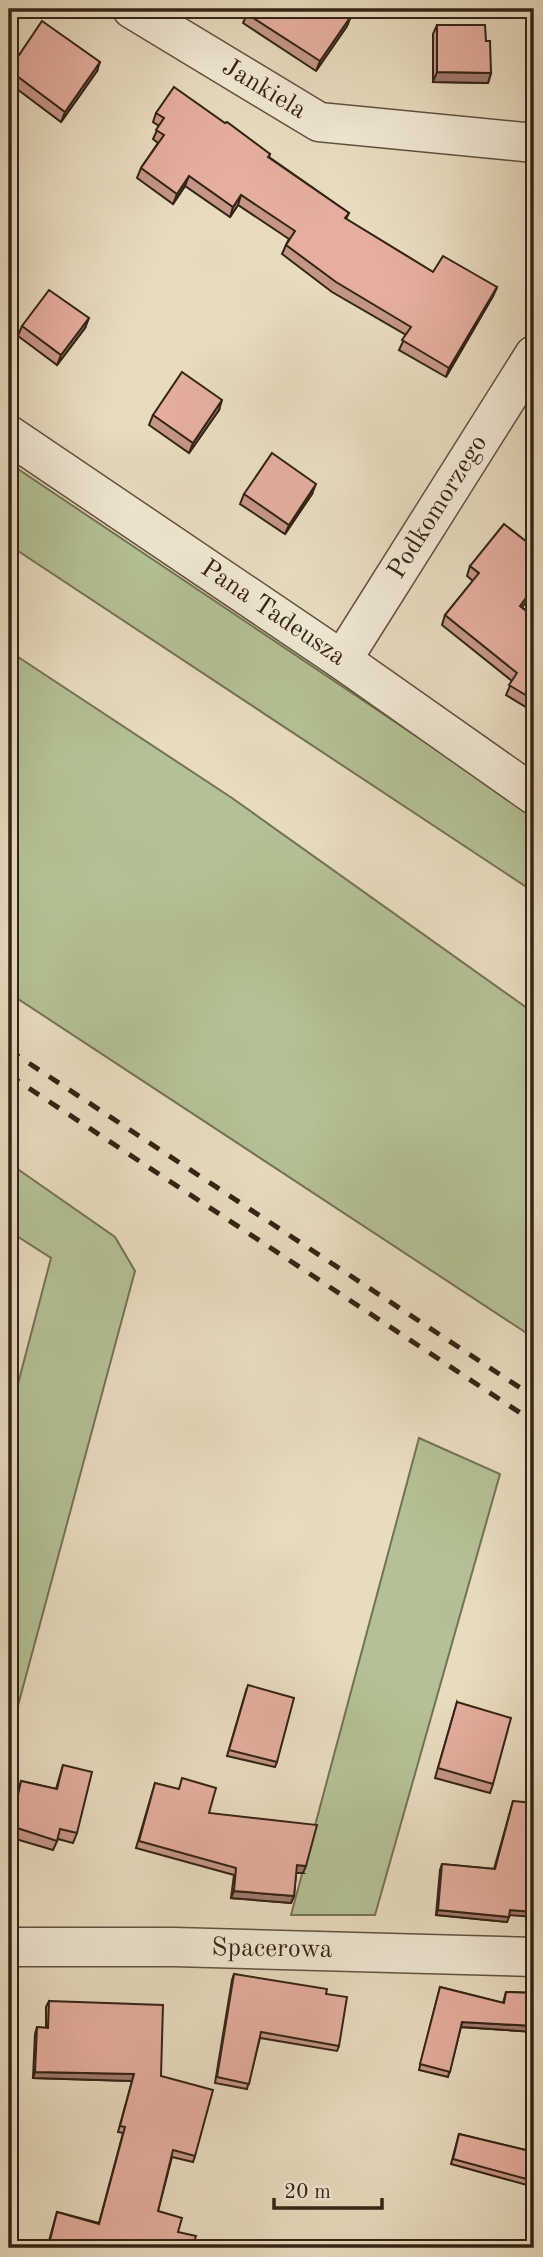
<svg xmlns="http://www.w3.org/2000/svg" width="543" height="2257" font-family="'Old Standard TT',serif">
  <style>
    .green { fill: #b4c194; stroke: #747254; stroke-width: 2 }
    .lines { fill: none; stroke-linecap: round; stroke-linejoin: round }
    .minor-casing { stroke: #615140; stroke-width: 41 }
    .minor { stroke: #f0e8d5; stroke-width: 38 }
    .rail { stroke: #342315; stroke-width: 5; stroke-dasharray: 12 12; stroke-linecap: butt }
    .wall { fill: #c59688; stroke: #342315; stroke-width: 2 }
    .shaded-wall { fill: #a07a6f; stroke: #342315; stroke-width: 2 }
    .building { fill: #e5ae9e; stroke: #342315; stroke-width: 2 }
    .labels { text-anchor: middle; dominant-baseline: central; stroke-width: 5; stroke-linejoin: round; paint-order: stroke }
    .street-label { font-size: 26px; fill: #342315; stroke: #f0e8d5 }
  </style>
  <rect width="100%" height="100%" fill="#e8dcbf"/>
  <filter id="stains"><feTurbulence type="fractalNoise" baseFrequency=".00286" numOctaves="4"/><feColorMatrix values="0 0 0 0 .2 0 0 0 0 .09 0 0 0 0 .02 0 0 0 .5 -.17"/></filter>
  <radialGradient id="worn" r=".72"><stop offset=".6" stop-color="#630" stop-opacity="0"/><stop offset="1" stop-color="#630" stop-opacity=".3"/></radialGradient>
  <g class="green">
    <path d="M9 463 534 815V892L9 545Z"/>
    <path d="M9 651 232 798 534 1013V1338L9 993Z"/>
    <path d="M9 1163 115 1237 135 1271 9 1739V1418L51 1258 9 1231Z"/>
    <path d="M419 1438 500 1474 375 1915H291Z"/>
  </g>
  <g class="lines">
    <defs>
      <g id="minor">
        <path d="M132 9 319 122 534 143"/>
        <path d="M9 435 342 660 534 795"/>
        <path d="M342 660 534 355"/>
        <path d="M9 1947H174L534 1957"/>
      </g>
    </defs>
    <use href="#minor" class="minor-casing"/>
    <use href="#minor" class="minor"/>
    <g class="rail">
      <path d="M9 1050 534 1397"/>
      <path d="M9 1075 534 1422"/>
    </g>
  </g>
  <g class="wall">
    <path d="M247 14 351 16 347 26 316 71 243 23Z"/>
    <path d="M437 25 486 41 491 73 488 83 433 82V34Z"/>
    <path d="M9 69 97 71 61 122 9 83Z"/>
    <path d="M156 113 270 154 269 157 349 213 346 219 433 272 497 287 493 296 446 377 399 350 406 335 332 292 282 254 286 245 289 239 238 205 230 217 185 186 173 204 137 178 141 168 158 143 153 139 159 126 153 122Z"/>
    <path d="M22 326 85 328 57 365 18 336Z"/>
    <path d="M219 410 189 453 149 425 153 415Z"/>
    <path d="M244 494H312L285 534 240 504Z"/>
    <path d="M470 566 534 617V712L506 695 512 681 442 625 445 615 473 581 467 576Z"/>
    <path d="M246 1691 277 1762 275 1767 227 1756Z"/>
    <path d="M457 1702 493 1784 490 1793 435 1778Z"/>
    <path d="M63 1765 77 1833 73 1843 58 1839 53 1850 9 1837V1829L18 1791 21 1781 56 1789Z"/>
    <path d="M155 1783 209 1813 303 1873H296L294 1896 291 1903 231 1898 234 1875 136 1848Z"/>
    <path d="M513 1801 509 1915 507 1922 436 1915 440 1870 442 1864 494 1869Z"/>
    <path d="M234 1974 326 1994 339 2046 337 2051 260 2038 247 2089 215 2083 232 1980Z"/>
    <path d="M440 1987 503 2003 506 1992 534 1993V2032L461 2027 448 2077 419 2070Z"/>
    <path d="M49 2001 161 2076 195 2156 193 2162 172 2157 158 2211 192 2248H47L57 2212 99 2223 123 2133 118 2132 132 2081 33 2078 35 2034 37 2027 46 2028V2007Z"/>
    <path d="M459 2134 534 2152V2187L451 2164Z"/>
  </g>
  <g class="shaded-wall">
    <path d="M351 16 347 26 316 71 320 61Z"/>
    <path d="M100 62 97 71 61 122 65 112Z"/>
    <path d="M437 72 491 73 488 83 433 82Z"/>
    <path d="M189 176 185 186 173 204 177 194Z"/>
    <path d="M241 195 238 205 230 217 233 207Z"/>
    <path d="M497 287 493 296 446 377 449 368Z"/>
    <path d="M89 318 85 328 57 365 61 355Z"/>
    <path d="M222 400 219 410 189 453 193 443Z"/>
    <path d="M316 484 312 494 285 534 289 525Z"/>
    <path d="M534 587V592L516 615 520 606Z"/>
    <path d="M297 1865 306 1866 303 1873H294Z"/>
    <path d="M234 1891 294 1896 291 1903 231 1898Z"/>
    <path d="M438 1910 509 1917 507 1922 436 1915Z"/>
    <path d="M510 1910 534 1912V1917L508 1915Z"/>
    <path d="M462 2022 534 2026V2032L461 2027Z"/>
    <path d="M35 2072 134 2074 132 2081 33 2078Z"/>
  </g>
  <g class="building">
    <path d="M250 9H341L351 16 320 61 247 14Z"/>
    <path d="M42 21 100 62 65 112 9 70Z"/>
    <path d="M437 25H485L486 41H490L491 73 437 72Z"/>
    <path d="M174 87 225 123 227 122 270 154 268 157 349 213 345 218 433 272 443 256 497 287 449 368 402 340 411 327 336 282 286 245 295 231 241 195 233 207 189 176 177 194 141 168 164 135 156 130 164 118 156 113Z"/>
    <path d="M49 290 89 318 61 355 22 326Z"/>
    <path d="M182 372 222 400 193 443 153 415Z"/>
    <path d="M272 453 316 484 289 525 244 494Z"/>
    <path d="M504 524 527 542 534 532V587L520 606 534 617V700L509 685 517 673 445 615 479 573 470 566Z"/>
    <path d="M248 1685 294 1698 277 1762 229 1750Z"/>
    <path d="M457 1702 511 1718 493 1784 438 1768Z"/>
    <path d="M63 1765 92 1772 77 1833 60 1829 57 1841 11 1826 21 1781 57 1789Z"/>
    <path d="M182 1778 216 1788 209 1813 317 1825 306 1866 297 1865 294 1896 234 1891 236 1868 139 1841 155 1783 179 1789Z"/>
    <path d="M513 1801 534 1803V1912L510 1910 509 1917 438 1910 442 1864 495 1869Z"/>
    <path d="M234 1974 327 1989 326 1994 347 1997 339 2046 261 2032 249 2084 217 2077Z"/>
    <path d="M440 1987 504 2003 506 1992 534 1993V2026L462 2022 450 2072 420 2064Z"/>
    <path d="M49 2001 163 2005 161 2076 213 2090 195 2156 173 2150 158 2211 182 2218 178 2232 196 2236 192 2248H48L57 2212 99 2224 125 2127 120 2126 134 2074 35 2072 37 2027 48 2028Z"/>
    <path d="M459 2134 534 2152V2181L453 2159Z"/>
  </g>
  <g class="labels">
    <g class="street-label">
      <text transform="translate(264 89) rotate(31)">Jankiela</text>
      <text transform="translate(438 507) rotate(-58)">Podkomorzego</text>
      <text transform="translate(273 613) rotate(34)">Pana Tadeusza</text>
      <text transform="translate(272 1949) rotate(1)">Spacerowa</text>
    </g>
  </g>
  <rect width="543" height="2257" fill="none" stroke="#e8dcbf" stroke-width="35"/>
  <rect x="10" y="10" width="522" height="2236" fill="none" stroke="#342315" stroke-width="3.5"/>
  <rect x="18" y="18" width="508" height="2222" fill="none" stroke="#342315" stroke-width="2"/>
  <path d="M274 2198v10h108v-10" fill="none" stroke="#342315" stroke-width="3.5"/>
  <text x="284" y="2198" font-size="21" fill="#342315" stroke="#f0e8d5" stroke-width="5" paint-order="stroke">20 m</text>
  <rect width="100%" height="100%" filter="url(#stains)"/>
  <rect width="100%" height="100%" fill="url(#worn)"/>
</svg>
